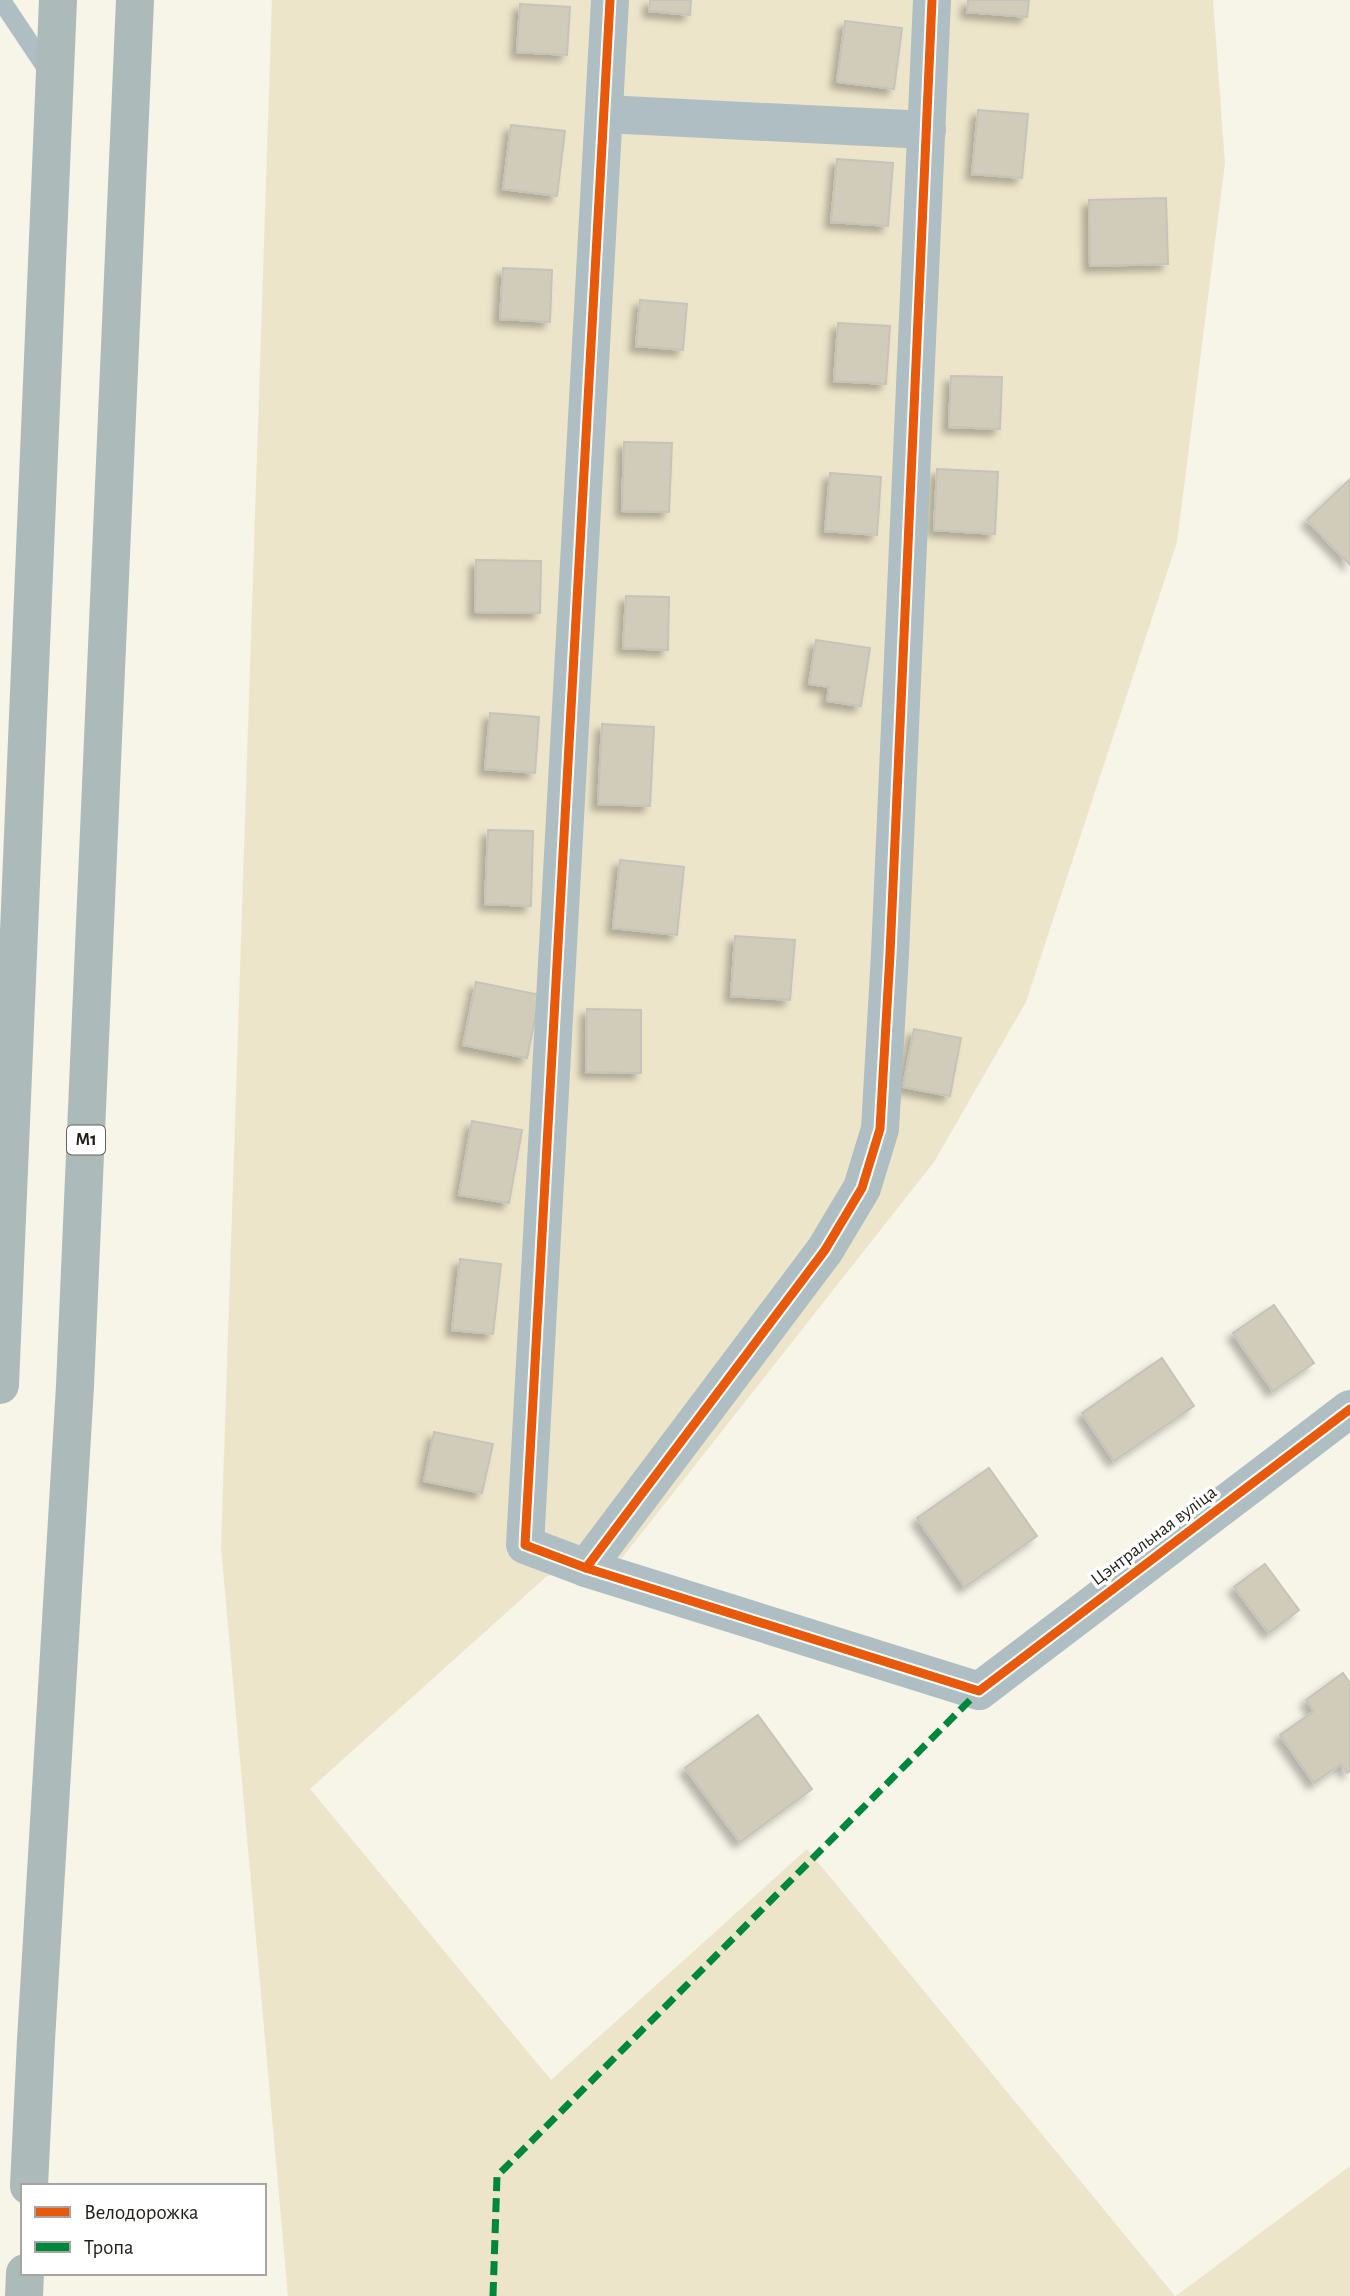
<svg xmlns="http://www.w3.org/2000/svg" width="1350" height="2296" font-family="'Alegreya Sans',sans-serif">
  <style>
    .green { fill: #ede5ca }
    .building { fill: #d1ccba; stroke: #c6c3ba; stroke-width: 2; filter: url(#shadow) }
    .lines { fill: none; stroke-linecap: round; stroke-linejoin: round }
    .service { stroke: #aebec2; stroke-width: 19 }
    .minor { stroke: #aebec2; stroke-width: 38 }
    .motorway { stroke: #acbaba; stroke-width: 38 }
    .quiet { stroke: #00873e; stroke-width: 7; stroke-dasharray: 14 7; stroke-linecap: butt }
    .cycleway-casing { stroke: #fff; stroke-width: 13 }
    .cycleway { stroke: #e8590c; stroke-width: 9 }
    .labels { text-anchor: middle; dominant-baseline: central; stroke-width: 7; stroke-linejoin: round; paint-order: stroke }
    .shield { fill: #fff; stroke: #64625d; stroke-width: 2 }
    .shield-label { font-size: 18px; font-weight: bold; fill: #211e17 }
    .street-label { font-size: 19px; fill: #211e17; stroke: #fff }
  </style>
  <defs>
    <filter id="shadow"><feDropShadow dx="-6" dy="6" stdDeviation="3.5" flood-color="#0004"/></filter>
  </defs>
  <rect width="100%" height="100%" fill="#f7f4e8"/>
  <g class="green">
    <path d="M272 0H1213L1225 163 1177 542 1026 1002 934 1162 622 1558 547 1576 310 1789 551 2080 807 1849 1175 2296H288L221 1547Z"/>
    <path d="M1350 2166V2296H1176Z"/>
  </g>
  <g class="building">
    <path d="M650 0H691L690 15 649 11Z"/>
    <path d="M968 0H1029L1027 17 967 12Z"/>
    <path d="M520 4 570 7 567 55 517 52Z"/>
    <path d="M845 21 902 28 894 89 837 82Z"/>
    <path d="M978 110 1028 114 1022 178 972 174Z"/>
    <path d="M511 125 565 131 557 196 503 189Z"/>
    <path d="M837 159 893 163 888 226 831 222Z"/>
    <path d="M1166 198 1168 264 1090 266 1089 200Z"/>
    <path d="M503 268 552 270 550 322 500 319Z"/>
    <path d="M640 300 687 304 683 350 636 346Z"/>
    <path d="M838 323 890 326 886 384 834 381Z"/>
    <path d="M951 376 1002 377 1000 429 949 427Z"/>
    <path d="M624 442 672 443 669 512 622 511Z"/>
    <path d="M937 469 998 472 995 534 934 530Z"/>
    <path d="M830 473 881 477 877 535 825 531Z"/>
    <path d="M1350 479V565L1307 520Z"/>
    <path d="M476 560 541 561 540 613 475 612Z"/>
    <path d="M626 596 669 597 668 650 623 648Z"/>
    <path d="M816 640 870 648 861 706 827 701 829 687 809 684Z"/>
    <path d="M490 713 539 717 535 773 485 769Z"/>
    <path d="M602 724 654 727 650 806 598 804Z"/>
    <path d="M488 830 533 831 531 906 485 904Z"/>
    <path d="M620 860 684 867 677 935 613 928Z"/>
    <path d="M735 936 795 940 790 1000 731 996Z"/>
    <path d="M476 982 540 995 527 1058 463 1045Z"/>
    <path d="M587 1009 641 1010V1073L586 1072Z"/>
    <path d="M914 1029 961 1038 950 1096 903 1087Z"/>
    <path d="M472 1121 522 1130 509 1203 459 1195Z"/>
    <path d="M460 1259 501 1264 493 1334 452 1330Z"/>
    <path d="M1274 1305 1314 1363 1273 1391 1233 1333Z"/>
    <path d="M1162 1358 1194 1406 1114 1461 1082 1413Z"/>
    <path d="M434 1432 493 1444 482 1493 424 1481Z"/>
    <path d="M989 1468 1037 1536 965 1587 917 1518Z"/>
    <path d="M1265 1564 1299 1610 1269 1633 1234 1587Z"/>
    <path d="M1343 1673 1350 1683V1771L1347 1773 1341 1764 1314 1783 1280 1735 1314 1711 1306 1700Z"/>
    <path d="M758 1715 812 1789 740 1842 685 1768Z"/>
  </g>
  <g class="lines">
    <path class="service" d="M1 0 51 75"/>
    <g class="minor">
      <path d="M610 0 525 1545 586 1568 979 1691 1350 1409"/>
      <path d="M605 114 927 130"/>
      <path d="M586 1568 825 1250 862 1188 880 1129 890 954 932 0"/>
    </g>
    <g class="motorway">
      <path d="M0 1385 58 0"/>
      <path d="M29 2186 36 2040 75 1386 135 0"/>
      <path d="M24 2296 25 2273"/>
    </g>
    <path class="quiet" d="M493 2296 497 2176 979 1691"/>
    <defs>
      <g id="cycleway">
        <path d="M610 0 525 1545 586 1568 979 1691 1350 1409"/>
        <path d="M586 1568 825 1250 862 1188 880 1129 890 954 932 0"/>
      </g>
    </defs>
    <use href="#cycleway" class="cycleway-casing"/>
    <use href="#cycleway" class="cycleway"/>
  </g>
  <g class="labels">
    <rect class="shield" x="67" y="1125.5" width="38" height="29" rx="5"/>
    <g class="shield-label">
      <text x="86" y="1140">М1</text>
    </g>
    <g class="street-label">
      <text transform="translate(1154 1536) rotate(-37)">Цэнтральная вуліца</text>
    </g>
  </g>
  <rect x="21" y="2184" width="245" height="91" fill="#ffffff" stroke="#a6a5a2" stroke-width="2"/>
  <rect x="35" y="2207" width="35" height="10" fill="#e8590c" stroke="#a6a5a2" stroke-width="2"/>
  <text x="84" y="2219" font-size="21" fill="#211e17">Велодорожка</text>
  <rect x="35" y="2242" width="35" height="10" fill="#00873e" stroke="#a6a5a2" stroke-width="2"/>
  <text x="84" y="2254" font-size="21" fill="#211e17">Тропа</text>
</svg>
